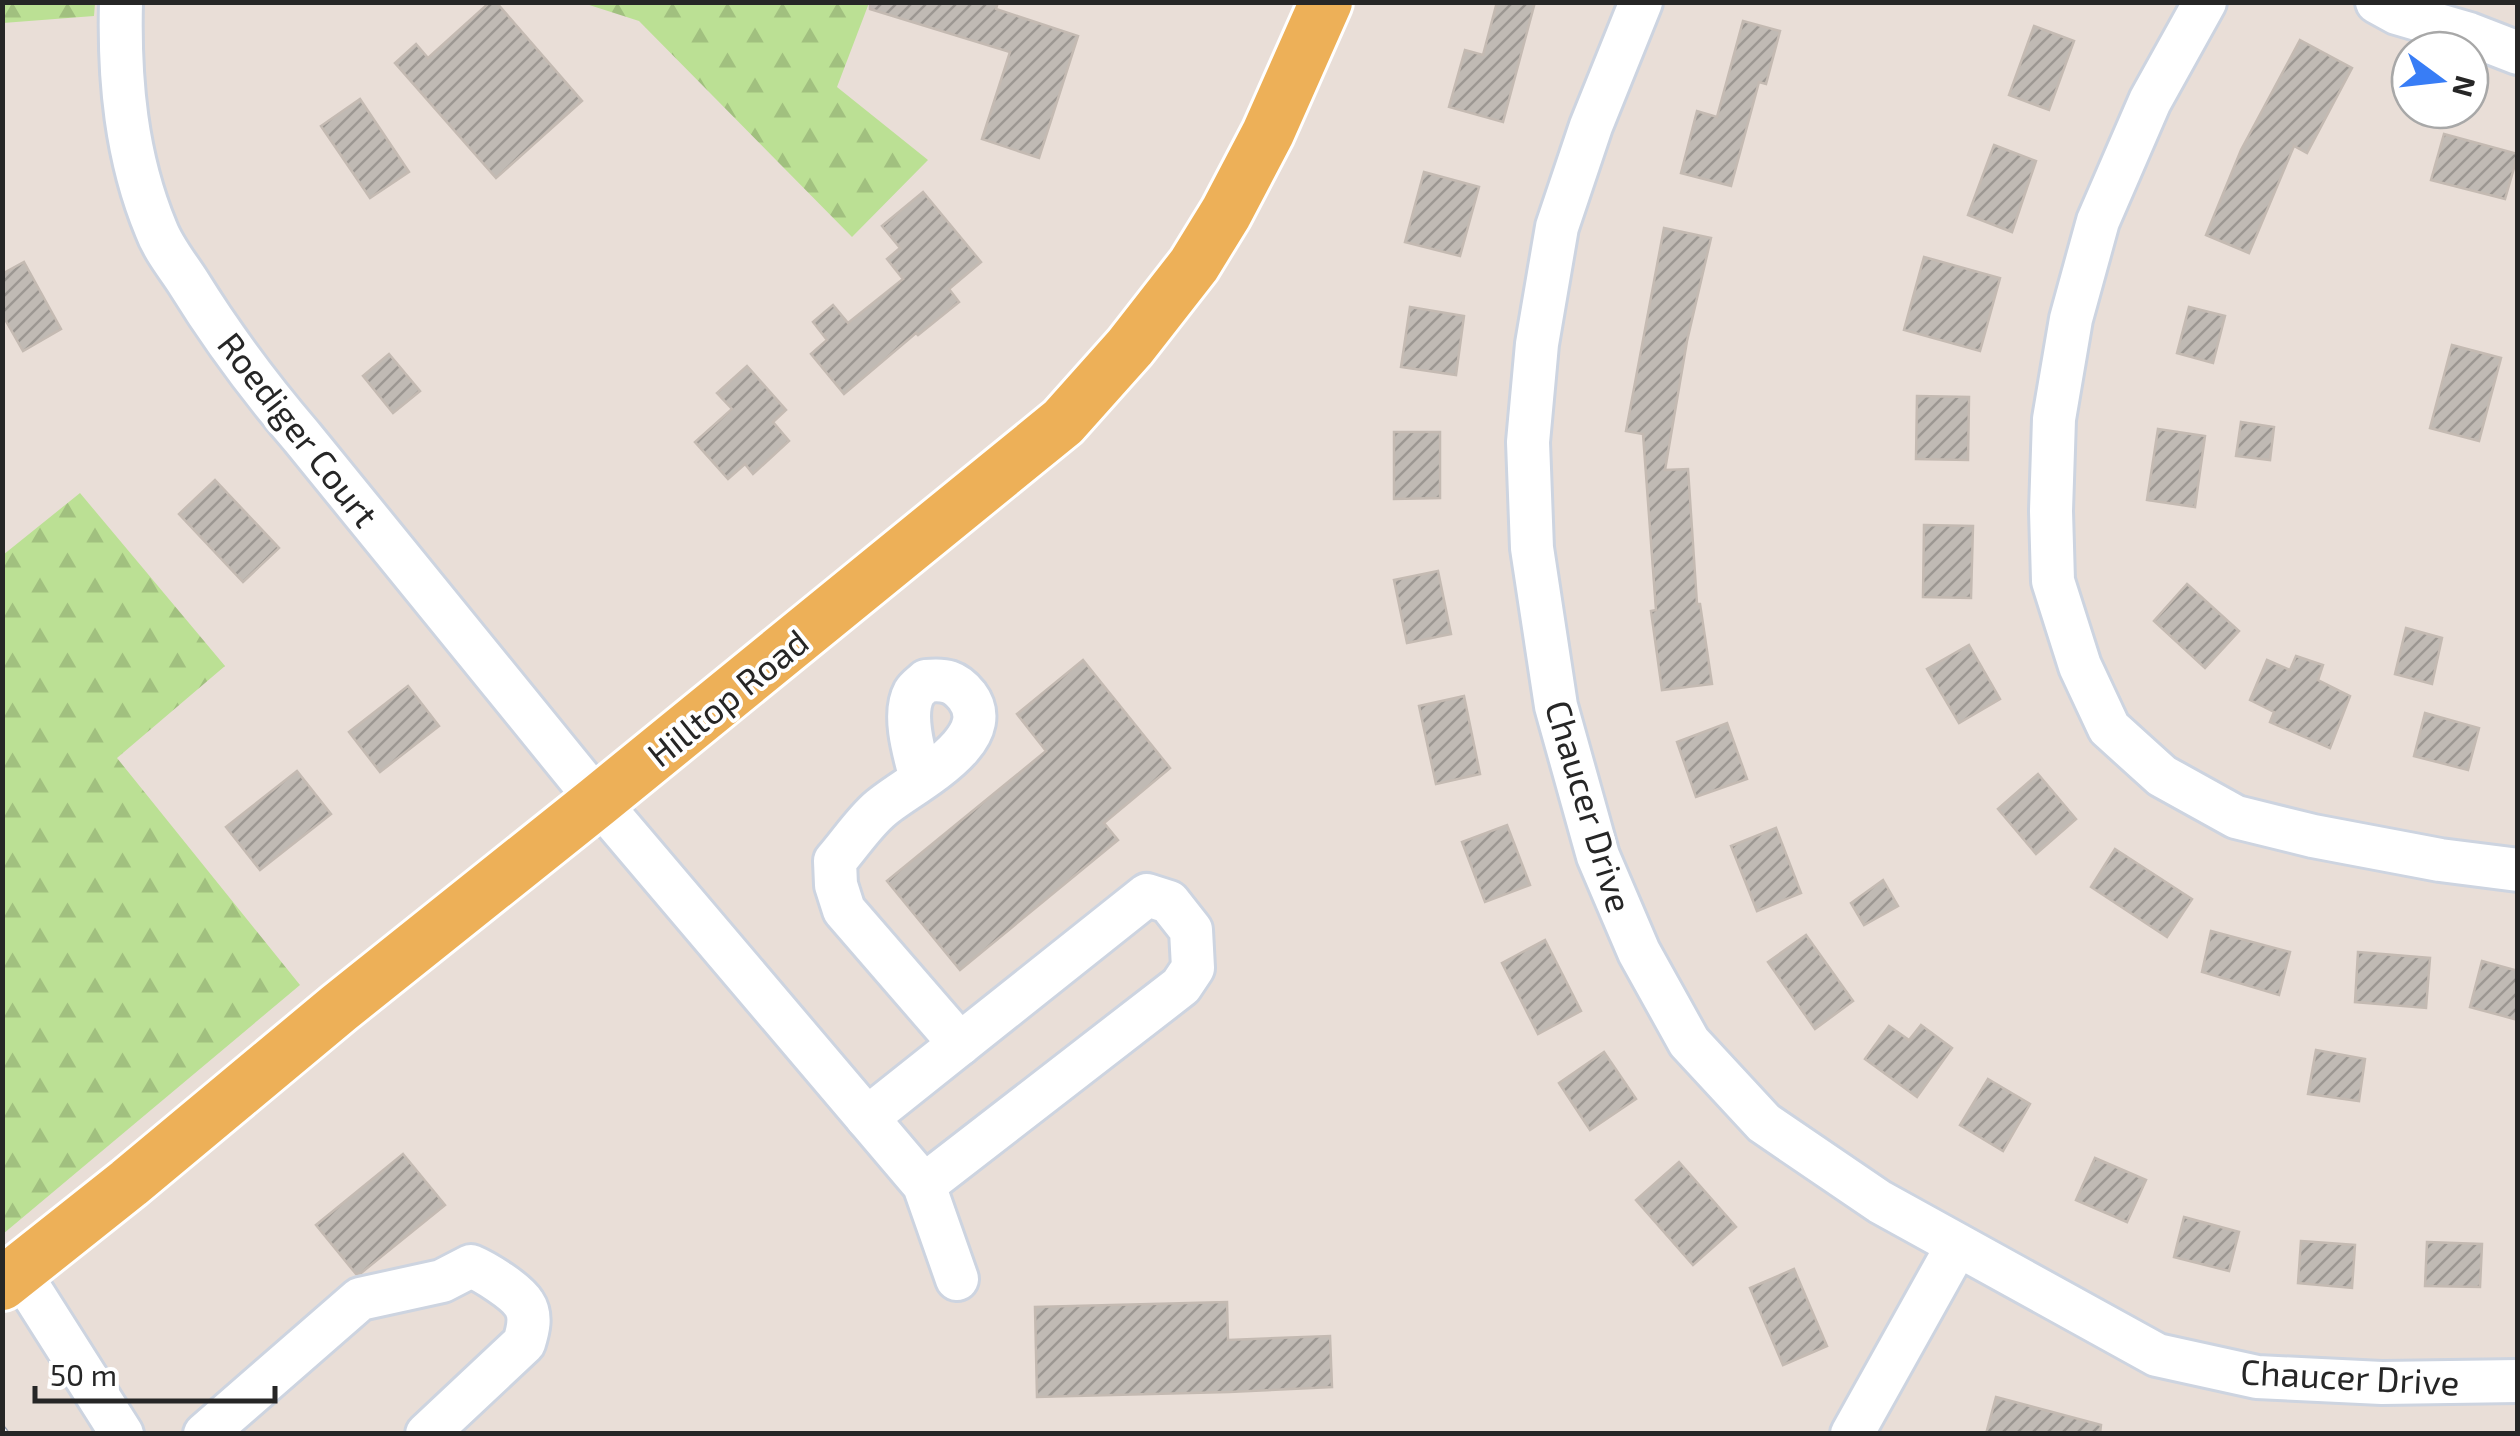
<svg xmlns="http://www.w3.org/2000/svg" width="2520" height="1436" font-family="'Exo 2',sans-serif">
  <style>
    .forest { fill: url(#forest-firs) }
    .building { fill: url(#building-hatch); stroke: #c4bab2; stroke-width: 2.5 }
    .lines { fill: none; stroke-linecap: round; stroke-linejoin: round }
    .minor-casing { stroke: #cdd4e0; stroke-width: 48 }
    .major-casing { stroke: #fff; stroke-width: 58 }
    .minor { stroke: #fff; stroke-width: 42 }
    .major { stroke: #edb058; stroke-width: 52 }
    .rail-casing { stroke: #9ba2b1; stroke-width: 11 }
    .rail { stroke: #fff; stroke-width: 8; stroke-dasharray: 22; stroke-linecap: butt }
    .labels { text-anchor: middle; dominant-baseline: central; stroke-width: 8; stroke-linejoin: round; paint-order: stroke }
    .street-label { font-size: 35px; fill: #262626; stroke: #fff }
  </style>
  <defs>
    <pattern id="forest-firs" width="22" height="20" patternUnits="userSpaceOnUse" patternTransform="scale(2.5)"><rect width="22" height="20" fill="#bbe094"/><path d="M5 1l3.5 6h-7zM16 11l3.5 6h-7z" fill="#a1c07f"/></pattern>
    <pattern id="building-hatch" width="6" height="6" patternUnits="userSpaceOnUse" patternTransform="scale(2.5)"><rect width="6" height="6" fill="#c0bab4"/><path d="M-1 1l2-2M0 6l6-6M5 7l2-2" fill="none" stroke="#9c9792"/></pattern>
  </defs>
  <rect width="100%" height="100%" fill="#e9ded7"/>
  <g class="forest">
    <path d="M3 2 95 3 94 16 3 23Z"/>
    <path d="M583 3H869L837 87 928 160 852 237 639 21Z"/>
    <path d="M80 493 225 666 117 758 300 985 3 1234V555Z"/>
  </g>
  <g class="building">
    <path d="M490 2H496L582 101 496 178 395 63 416 44 428 58Z"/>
    <path d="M870 2H998L996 9 1078 36 1039 158 982 139 1010 52 870 9Z"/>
    <path d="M1497 2H1535L1503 122 1449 107 1465 50 1483 55Z"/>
    <path d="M1743 21 1780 31 1766 84 1759 82 1731 186 1681 173 1697 111 1717 117Z"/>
    <path d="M2034 26 2074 41 2049 110 2009 95Z"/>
    <path d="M2300 40 2352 68 2307 153 2294 146 2249 253 2206 235 2241 150Z"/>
    <path d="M360 99 409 172 370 198 321 126Z"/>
    <path d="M2444 134 2518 154 2505 199 2431 180Z"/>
    <path d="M1994 145 2036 161 2012 232 1968 215Z"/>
    <path d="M1424 172 1479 187 1460 256 1405 242Z"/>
    <path d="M923 192 981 262 949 289 959 302 918 335 916 333 844 394 811 354 827 340 813 322 833 305 848 323 903 279 887 259 900 248 882 226Z"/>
    <path d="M1664 228 1711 238 1687 341 1665 470 1688 469 1697 604H1700L1712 684 1662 690 1651 611 1656 610 1643 434 1626 431Z"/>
    <path d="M1924 257 2000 278 1980 351 1904 330Z"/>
    <path d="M24 262 61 329 23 351 2 314V274Z"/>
    <path d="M1410 307 1464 316 1456 375 1401 367Z"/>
    <path d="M2189 307 2225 316 2213 363 2177 353Z"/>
    <path d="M2452 345 2501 358 2479 441 2430 428Z"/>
    <path d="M389 354 420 391 393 413 363 376Z"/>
    <path d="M747 366 786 410 773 422 789 441 753 474 745 464 728 479 695 442 732 409 717 393Z"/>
    <path d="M1917 396 1969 397 1968 460 1916 459Z"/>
    <path d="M2241 422 2274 427 2270 460 2236 456Z"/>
    <path d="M2158 429 2205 436 2195 507 2147 500Z"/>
    <path d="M1394 432H1440V498L1394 499Z"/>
    <path d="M215 480 279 548 243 582 179 514Z"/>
    <path d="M1924 525 1973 526 1971 598 1923 597Z"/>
    <path d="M1438 571 1451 634 1407 643 1394 580Z"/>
    <path d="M2187 584 2239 631 2205 668 2154 621Z"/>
    <path d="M2406 628 2442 638 2432 684 2395 674Z"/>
    <path d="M1969 645 2000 699 1959 723 1927 669Z"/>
    <path d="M2296 656 2323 665 2318 680 2350 696 2330 748 2270 722 2274 712 2250 700 2267 660 2290 670Z"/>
    <path d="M1083 660 1170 768 1104 823 1118 840 960 970 887 881 1046 751 1017 714Z"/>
    <path d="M408 686 439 726 380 772 349 732Z"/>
    <path d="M1464 696 1480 774 1436 784 1419 706Z"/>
    <path d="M2425 713 2479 728 2468 770 2414 756Z"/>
    <path d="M1727 723 1747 779 1696 797 1677 742Z"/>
    <path d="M297 771 331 814 260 870 226 827Z"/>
    <path d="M2038 774 2076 819 2036 854 1998 809Z"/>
    <path d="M1507 825 1530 885 1485 902 1462 842Z"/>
    <path d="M1776 828 1801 893 1757 911 1731 846Z"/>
    <path d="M2115 849 2192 899 2167 937 2091 887Z"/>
    <path d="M1883 880 1898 906 1864 925 1851 903Z"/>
    <path d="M2211 931 2290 952 2279 995 2202 972Z"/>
    <path d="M1806 935 1853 1001 1815 1029 1768 962Z"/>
    <path d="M1545 940 1581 1011 1538 1034 1502 963Z"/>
    <path d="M2358 952 2430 958 2426 1008 2355 1002Z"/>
    <path d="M2482 961 2518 971V1020L2470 1007Z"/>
    <path d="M1921 1025 1952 1048 1917 1097 1865 1059 1889 1026 1909 1040Z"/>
    <path d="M2316 1050 2365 1059 2359 1101 2308 1094Z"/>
    <path d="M1604 1052 1636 1099 1590 1130 1559 1083Z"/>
    <path d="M1988 1079 2030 1104 2003 1151 1960 1125Z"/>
    <path d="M403 1154 445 1205 361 1273 356 1274 316 1225Z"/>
    <path d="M2095 1158 2146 1180 2127 1222 2076 1200Z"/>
    <path d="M1679 1162 1736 1227 1693 1265 1636 1200Z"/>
    <path d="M2184 1217 2239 1232 2229 1271 2174 1257Z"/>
    <path d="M2301 1241 2355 1245 2352 1288 2298 1283Z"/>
    <path d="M2427 1242 2482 1244 2480 1287 2425 1286Z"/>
    <path d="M1794 1269 1827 1346 1783 1365 1750 1288Z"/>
    <path d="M1227 1302 1228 1340 1330 1336 1332 1387 1229 1392 1037 1397 1035 1307Z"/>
    <path d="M1996 1397 2101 1425 2100 1434H1986Z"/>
  </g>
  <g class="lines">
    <defs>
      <g id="minor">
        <path d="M121 2C119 80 126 157 156 229 163 248 177 265 188 282 222 337 260 388 302 437L598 801 924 1185 957 1279"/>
        <path d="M1641 2 1591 126 1557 227 1537 344 1528 442 1532 548 1556 706 1598 856 1639 952 1689 1042 1764 1123 1880 1202 2157 1355 2257 1377 2382 1383 2518 1381"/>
        <path d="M2205 2 2150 101 2098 221 2071 319 2054 419 2051 511 2053 581 2080 666 2109 728 2162 776 2236 817 2313 836 2440 860 2518 870"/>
        <path d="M2377 2 2397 13 2469 34 2518 53"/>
        <path d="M921 779C915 756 902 715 914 693 917 688 922 685 926 681 945 679 955 681 967 696 1001 741 909 784 881 808 864 822 850 844 835 861L836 885 844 910 960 1044"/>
        <path d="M867 1118 1147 895 1169 902 1191 930 1193 968 1181 986 924 1185"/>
        <path d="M18 1270 122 1434"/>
        <path d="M205 1434 360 1299 442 1281 471 1266C485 1272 516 1291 524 1304 532 1316 528 1330 524 1343L427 1434"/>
        <path d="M1852 1434 1957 1246"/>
      </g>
      <path id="major" d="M2 1284 129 1183 339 1008 598 801 1063 422 1130 347 1194 265 1226 213 1268 133 1326 2"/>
    </defs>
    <use href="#minor" class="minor-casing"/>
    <use href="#major" class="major-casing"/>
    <use href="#minor" class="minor"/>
    <use href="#major" class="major"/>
    <defs>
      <path id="rail" d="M2 1431 4 1434"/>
    </defs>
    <use href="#rail" class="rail-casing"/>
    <use href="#rail" class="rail"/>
  </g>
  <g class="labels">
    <g class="street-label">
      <text transform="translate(299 429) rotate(52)">Roediger Court</text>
      <text transform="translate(727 697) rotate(-39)">Hilltop Road</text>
      <text transform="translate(1590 806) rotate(73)">Chaucer Drive</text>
      <text transform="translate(2350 1376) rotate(3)">Chaucer Drive</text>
    </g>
  </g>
  <rect width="2520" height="1436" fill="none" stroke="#262626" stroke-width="10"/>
  <g transform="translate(2440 80) rotate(105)"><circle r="48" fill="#ffffff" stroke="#a8a8a8" stroke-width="2.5"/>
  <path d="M0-8L18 38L0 25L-18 38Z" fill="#387df6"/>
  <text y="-15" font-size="28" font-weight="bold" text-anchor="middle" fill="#262626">N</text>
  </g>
  <path d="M35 1386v15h240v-15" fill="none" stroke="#262626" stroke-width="5"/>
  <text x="50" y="1386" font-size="30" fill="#262626" stroke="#ffffff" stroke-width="8" paint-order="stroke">50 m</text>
</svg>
